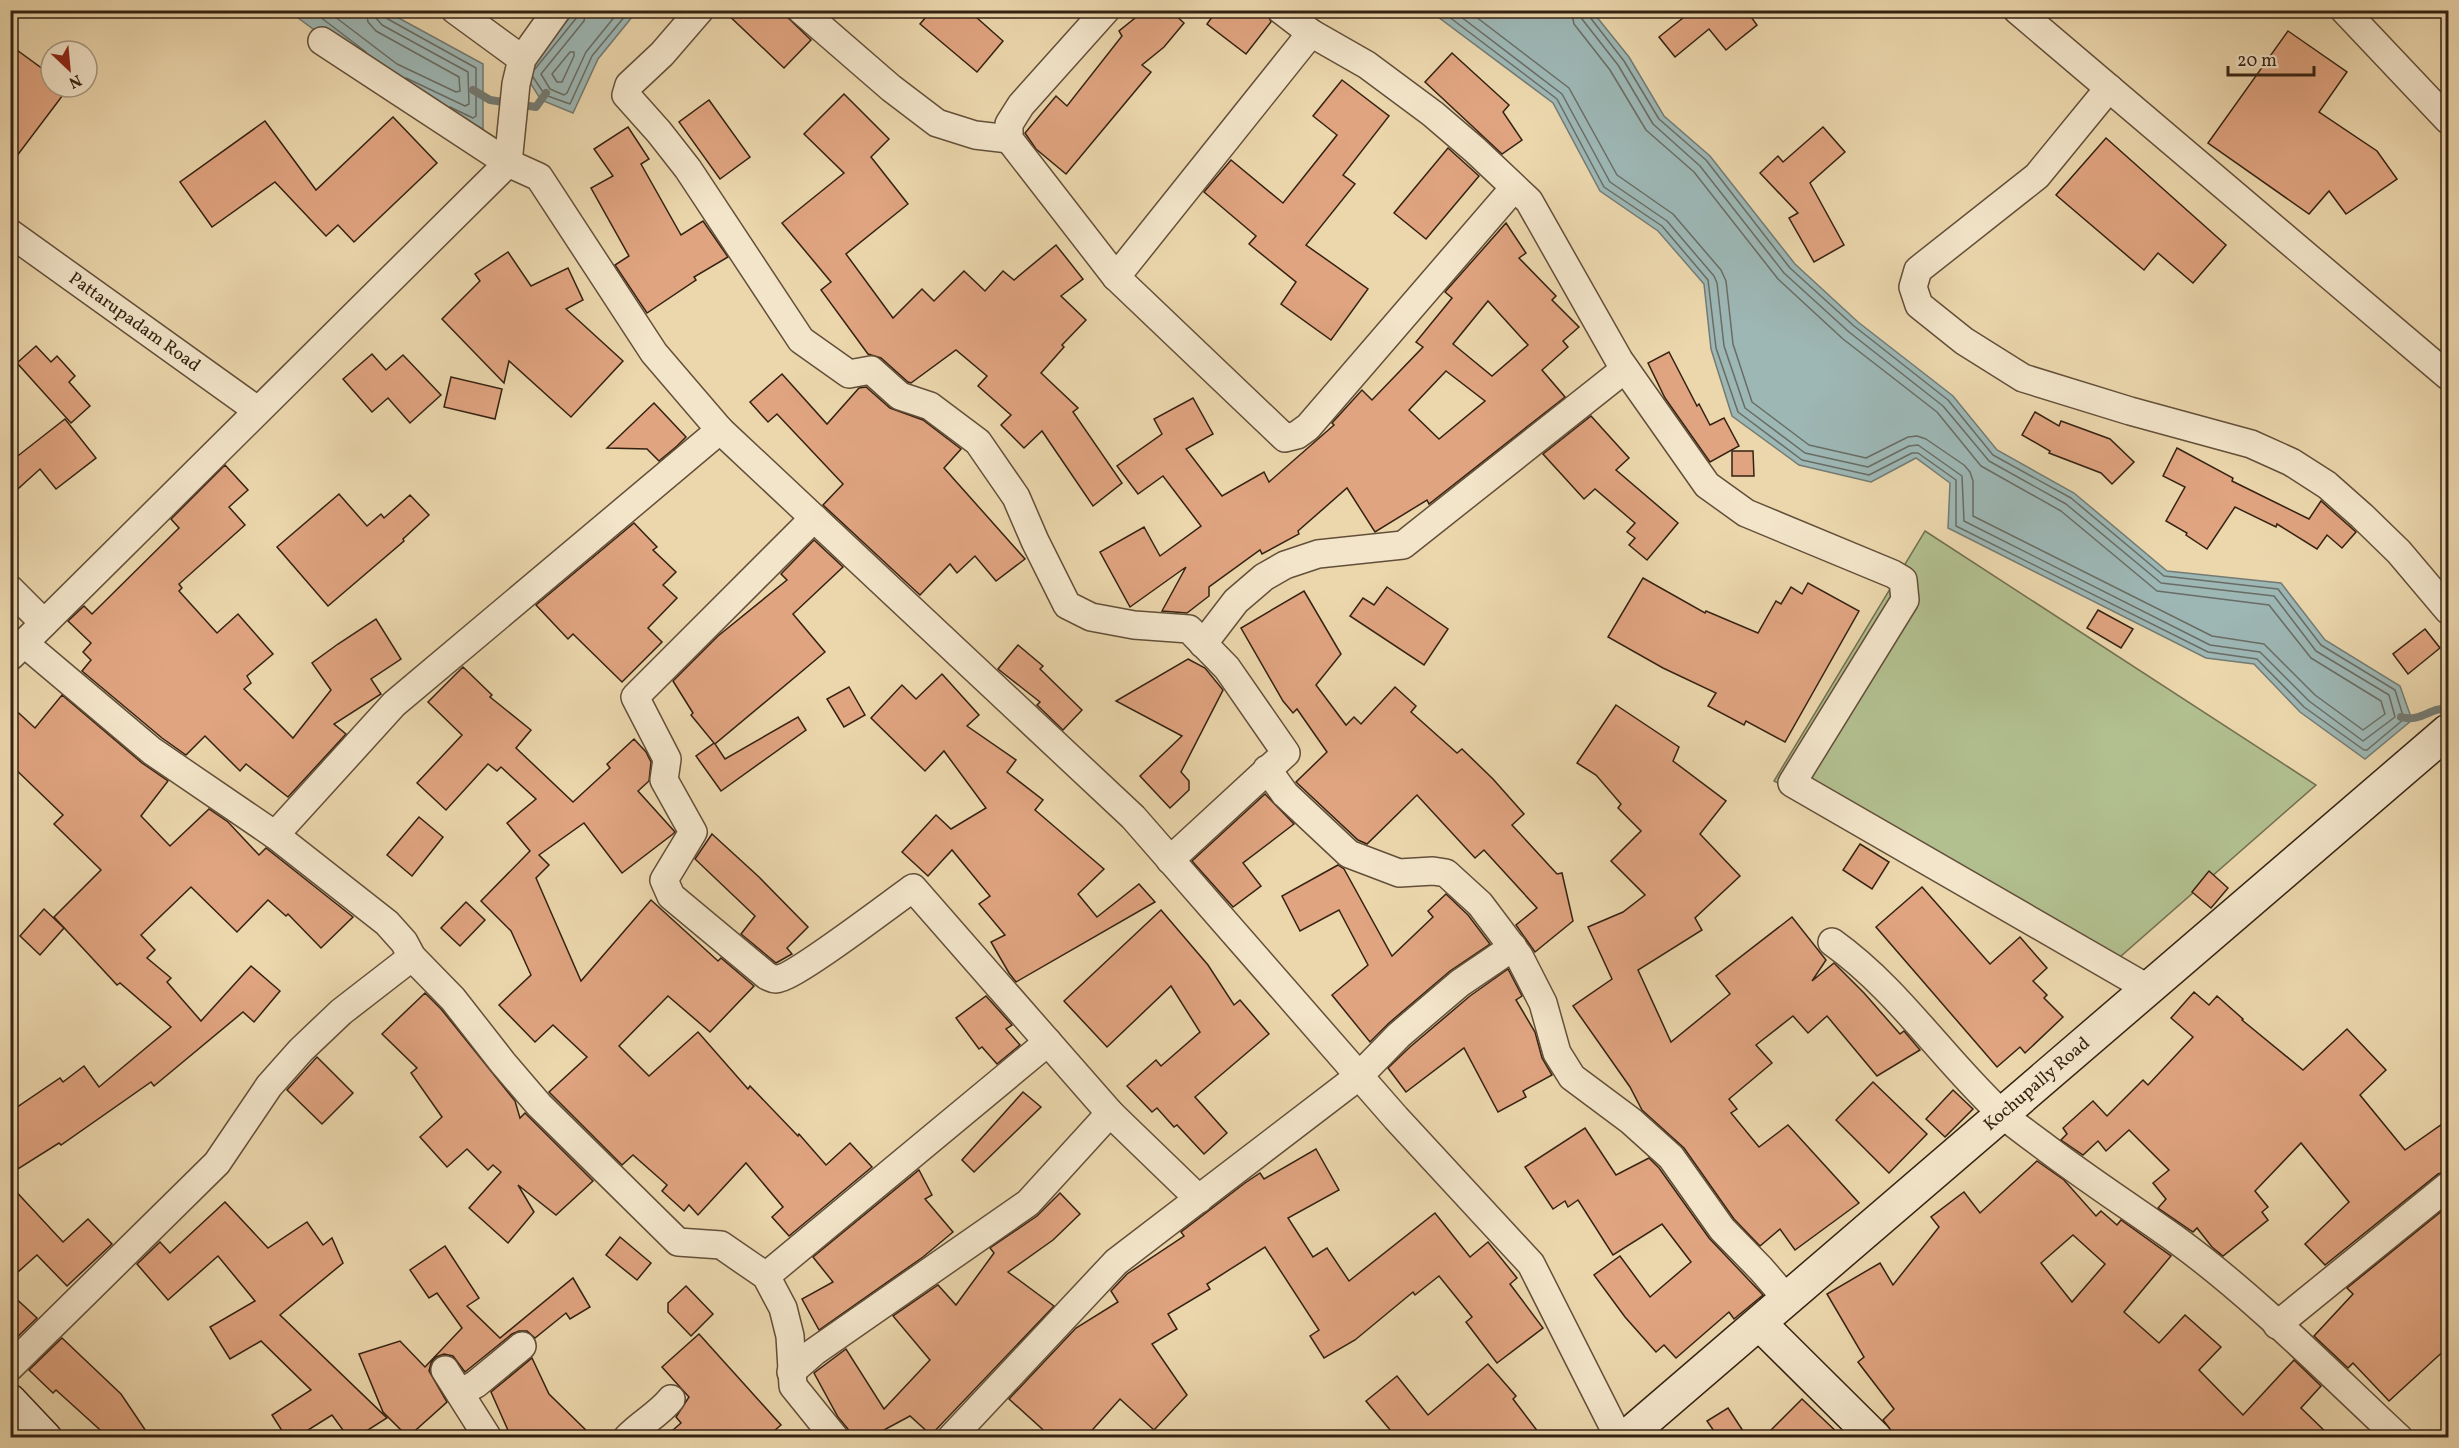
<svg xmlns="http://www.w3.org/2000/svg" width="2459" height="1448" font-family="Vollkorn,serif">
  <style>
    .green { fill: #b2bf8f; stroke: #747050; stroke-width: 1.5 }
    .water { fill: #9db7b5; stroke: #737b74; stroke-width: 1.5 }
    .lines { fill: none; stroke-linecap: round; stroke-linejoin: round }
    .shore { stroke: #696c64; stroke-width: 1.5 }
    .stream { stroke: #737b74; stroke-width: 8 }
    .building { fill: #e0a480; stroke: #352212; stroke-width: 1.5; fill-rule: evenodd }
    .street-casing { stroke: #634f39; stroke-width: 30 }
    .secondary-casing { stroke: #352212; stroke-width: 36 }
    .street { stroke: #f3e5ca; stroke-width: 27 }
    .secondary { stroke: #f3e5ca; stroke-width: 33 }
    .labels { text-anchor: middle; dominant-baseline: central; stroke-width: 4.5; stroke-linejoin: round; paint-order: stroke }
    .street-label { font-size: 18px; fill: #352212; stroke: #f3e5ca }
  </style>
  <rect width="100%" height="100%" fill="#ecd7ad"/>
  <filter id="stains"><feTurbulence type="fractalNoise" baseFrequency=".00333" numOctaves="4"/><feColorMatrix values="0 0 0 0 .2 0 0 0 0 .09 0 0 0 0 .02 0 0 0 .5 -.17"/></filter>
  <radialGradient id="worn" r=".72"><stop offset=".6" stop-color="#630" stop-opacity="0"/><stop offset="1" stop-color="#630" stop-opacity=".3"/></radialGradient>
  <path class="green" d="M1925 531 2316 785 2113 963 1774 781Z"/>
  <g class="water">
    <path d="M289 11H386L483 64V129L385 83Z"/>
    <path d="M575 11H637L598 59 573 113 541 100 524 73Z"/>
    <path d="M1430 11H1592L1629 57 1664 116 1710 156 1795 264 1858 322 1953 396 1997 450 2074 493 2167 571 2281 583 2325 640 2400 686 2412 720 2365 759 2300 712 2254 664 2206 658 1948 528 1950 483 1916 458 1871 482 1799 465 1732 416 1711 349 1704 284 1658 231 1600 191 1553 103Z"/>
  </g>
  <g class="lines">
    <g class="shore">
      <path d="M311 10 366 52"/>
      <path d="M326 10 397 64 456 92 460 91 459 77 376 31 368 22 366 10"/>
      <path d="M375 10 376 18 382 25 468 72 469 104 465 106 406 78"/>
      <path d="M383 10 386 18 476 68V116L473 118 450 107"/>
      <path d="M586 10 584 21 541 74 550 89 564 95 567 93 586 52 620 10"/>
      <path d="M1440 10 1557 99 1604 187 1662 226 1708 280 1716 348 1738 412 1802 460 1869 475 1912 453H1918L1956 480V526L2208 652 2257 659 2304 707 2364 750H2367L2404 719 2395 690 2321 645 2278 589 2164 576 2071 498 1993 455 1948 400 1854 326 1790 268 1706 160 1659 119 1624 61 1589 16 1588 10"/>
      <path d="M1452 10 1562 94 1610 182 1667 221 1714 276 1717 283 1724 346 1745 408 1805 453 1868 467 1909 446 1918 445 1962 476 1964 521 2210 645 2260 652 2309 701 2363 741 2395 717 2389 695 2316 651 2274 596 2161 583 2066 504 1989 461 1943 406 1849 332 1784 273 1700 166 1653 124 1618 65 1582 19 1580 10"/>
      <path d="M1467 10 1569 88 1617 175 1673 214 1721 270 1726 281 1733 344 1752 402 1809 445 1866 458 1908 437 1917 436 1926 439 1964 465 1970 472 1973 481V516L2212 636 2264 644 2315 695 2363 730 2385 714 2381 701 2311 658 2269 605 2157 591 2061 511 1981 466 1937 412 1843 339 1778 279 1694 172 1646 130 1610 70 1574 24 1571 10"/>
      <path d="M570 52H574V56L562 82H557L552 74Z"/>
      <path d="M535 69 578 16 579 10"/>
      <path d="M533 77 545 95 570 104 592 56 630 10"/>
    </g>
    <g class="stream">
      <path d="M473 90 490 100 536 107 546 93"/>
      <path d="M2401 717C2422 723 2432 705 2448 710"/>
    </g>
  </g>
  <g class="building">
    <path d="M723 10H780L811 40 784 68Z"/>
    <path d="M932 10H968L1003 41 977 72 920 24Z"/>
    <path d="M1145 10H1170L1184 23 1164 47 1142 65 1151 72 1066 174 1036 149 1025 133 1056 96 1067 106 1122 36 1119 31Z"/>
    <path d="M1217 10H1266L1271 22 1246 54 1207 24Z"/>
    <path d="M1693 10H1746L1757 25 1726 50 1709 29 1675 57 1659 37Z"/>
    <path d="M2288 31 2347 72 2319 112 2377 151 2397 179 2346 214 2329 191 2309 214 2208 143Z"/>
    <path d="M10 45 51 75V87H69L10 165Z"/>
    <path d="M1452 53 1509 105 1503 112 1522 140 1502 154 1425 82Z"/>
    <path d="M1342 80 1389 116 1343 175 1355 184 1306 245 1368 289 1331 340 1281 304 1296 282 1249 244 1256 236 1204 192 1231 160 1283 203 1337 135 1313 116Z"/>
    <path d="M844 94 889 139 871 157 908 204 846 254 893 318 922 289 934 301 964 271 985 291 1003 271 1014 280 1056 245 1083 279 1061 296 1086 320 1062 345 1064 347 1041 373 1078 408 1073 412 1122 483 1093 506 1042 431 1024 448 1001 425 1011 415 978 386 987 376 956 350 911 383 908 382 881 358 868 354 821 290 831 282 782 223 844 173 804 134Z"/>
    <path d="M709 100 750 157 720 179 679 122Z"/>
    <path d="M393 117 437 163 354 242 338 225 326 236 275 182 212 227 180 182 265 121 316 190Z"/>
    <path d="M628 127 649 159 641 164 681 235 703 221 728 257 694 277 696 280 647 313 615 265 629 256 591 188 613 176 594 149Z"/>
    <path d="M1823 127 1845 152 1810 183 1844 245 1814 262 1789 218 1798 213 1760 173 1778 156 1783 162Z"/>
    <path d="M2106 138 2226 245 2193 283 2158 253 2144 270 2056 195Z"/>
    <path d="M1448 148 1479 176 1426 239 1394 213Z"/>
    <path d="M1506 223 1526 253 1519 258 1556 296 1552 300 1579 327 1563 341 1568 347 1542 370 1565 397 1429 504 1427 500 1375 532 1347 488 1298 531 1299 534 1262 554 1260 550 1209 587V596L1187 613 1162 611 1186 567 1130 607 1100 552 1144 527 1160 556 1201 526 1163 476 1138 494 1117 466 1162 434 1154 419 1193 398 1213 434 1186 449 1222 496 1264 472 1269 482 1334 425 1332 423 1362 390 1372 400 1423 347 1416 342 1452 298 1445 292ZM1488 301 1528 345 1492 376 1453 344ZM1446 371 1485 401 1439 439 1409 410Z"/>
    <path d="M508 252 531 286 568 268 583 300 566 309 623 361 571 417 509 361 504 383 442 319 480 281 475 274Z"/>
    <path d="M36 346 51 362 57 356 75 376 69 382 90 406 71 423 17 363Z"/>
    <path d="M1669 352 1697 406 1699 404 1710 425 1724 418 1739 446 1710 462 1665 398 1648 363Z"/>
    <path d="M372 354 386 370 403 355 441 395 410 423 388 398 372 412 343 379Z"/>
    <path d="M782 374 827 424 859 388 866 387 890 408 923 420 961 449 944 468 1025 559 996 581 975 556 957 573 950 564 920 595 823 505 843 484 777 414 768 422 750 402Z"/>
    <path d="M451 377 502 389 495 419 444 407Z"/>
    <path d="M654 403 686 437 677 446 659 461 647 449 607 448Z"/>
    <path d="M2035 412 2059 426 2061 421 2110 439 2134 462 2112 484 2101 473 2049 453 2050 451 2022 435Z"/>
    <path d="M1591 416 1629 458 1616 470 1678 523 1647 560 1629 545 1635 538 1627 532 1635 523 1595 489 1584 499 1543 454Z"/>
    <path d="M65 419 96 458 56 489 40 469 10 496V462Z"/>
    <path d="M2177 448 2233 478 2232 481 2309 519 2321 501 2356 532 2342 548 2327 535 2317 549 2277 524 2276 527 2235 507 2207 549 2186 535 2187 533 2166 521 2185 487 2163 476Z"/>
    <path d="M1732 451H1753L1754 476H1732Z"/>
    <path d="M225 465 248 490 229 507 245 525 179 584 182 588 179 591 217 633 238 614 273 654 247 676 251 683 244 689 293 738 331 690 312 663 338 644 376 619 401 659 371 679 381 694 334 724 346 734 288 797 246 764 240 771 205 736 186 755 162 738 82 671 91 660 83 652 91 643 68 621 84 606 92 614 179 528 171 519Z"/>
    <path d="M339 494 367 526 381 514 384 518 410 495 429 515 403 539 404 541 328 606 277 547Z"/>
    <path d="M634 523 657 547 653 550 676 572 663 585 677 598 648 628 662 642 622 682 573 634 568 639 536 605Z"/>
    <path d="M814 540 843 567 793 614 825 652 715 744 725 759 798 717 806 730 721 791 696 756 714 743 691 715 693 713 673 681 718 636 787 580 781 574Z"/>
    <path d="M1643 578 1705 613 1706 611 1758 633 1776 601 1781 604 1791 587 1802 594 1808 583 1859 611 1785 742 1746 721 1744 725 1708 706 1716 693 1663 668 1608 637Z"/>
    <path d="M1387 587 1448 629 1424 665 1350 616 1363 598 1374 605Z"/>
    <path d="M1304 591 1341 654 1316 685 1346 725 1354 717 1361 724 1395 687 1416 706 1411 712 1457 753 1462 749 1493 779 1524 814 1512 825 1557 874 1562 873 1573 921 1535 952 1516 925 1537 908 1484 850 1475 858 1417 795 1367 844 1358 840 1296 782 1327 752 1297 709 1293 713 1283 701 1241 628Z"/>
    <path d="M2098 610 2133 629 2121 648 2087 628Z"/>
    <path d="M2425 629 2440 648 2408 674 2393 654Z"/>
    <path d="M1018 645 1043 666 1040 669 1082 710 1063 730 1037 705 1040 702 998 669Z"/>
    <path d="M1188 659 1205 668 1223 690 1181 772 1189 781V790L1170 808 1140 776 1182 736 1116 701Z"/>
    <path d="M463 667 492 695 490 697 531 730 516 748 573 802 610 768 607 764 634 739 646 752 651 762 649 781 638 791 675 832 673 834 622 873 584 823 539 855 549 865 536 878 581 981 651 900 718 961 721 958 754 986 710 1032 668 996 619 1046 649 1076 698 1032 748 1089 750 1086 798 1136 799 1134 826 1165 850 1143 872 1167 789 1236 772 1217 783 1207 746 1163 698 1215 689 1205 684 1211 662 1191 667 1185 633 1155 622 1165 549 1092 587 1057 553 1025 535 1042 499 1005 531 975 511 931 481 901 530 851 507 823 536 799 501 767 497 771 488 764 446 810 417 783 462 735 428 702Z"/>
    <path d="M942 674 979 715 967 726 1016 760 1007 772 1043 800 1035 810 1104 869 1078 894 1097 917 1139 884 1155 902 1016 982 1009 973 991 942 1005 935 979 904 990 896 952 850 928 876 902 852 936 815 951 829 986 808 944 751 925 771 871 718 902 685 916 699Z"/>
    <path d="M849 687 865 715 844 727 827 699Z"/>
    <path d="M62 695 142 763 168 781 141 816 170 846 209 809 228 822 259 855 266 848 353 917 321 948 288 914 286 916 268 900 237 932 191 887 141 935 155 950 147 958 171 978 167 982 201 1021 251 966 280 991 254 1022 243 1012 154 1086 151 1082 61 1145 59 1143 10 1174V1112L60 1078 63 1082 84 1066 99 1087 171 1027 120 983 117 985 54 917 101 870 54 824 63 815 10 764V705L35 728Z"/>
    <path d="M1616 705 1679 747 1673 761 1726 801 1700 834 1740 876 1695 918 1702 930 1638 970 1671 1042 1730 994 1716 976 1792 917 1826 960 1812 981 1834 963 1864 993 1900 1034 1904 1031 1920 1050 1877 1076 1827 1016 1808 1033 1793 1016 1756 1045 1772 1063 1729 1099 1737 1109 1731 1113 1759 1147 1788 1125 1859 1203 1795 1250 1780 1229 1760 1246 1734 1219 1684 1148 1642 1110 1630 1087 1573 1006 1612 979 1588 927 1623 912 1645 895 1611 861 1641 831 1618 808 1621 804 1596 775 1577 763Z"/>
    <path d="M1265 794 1294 824 1243 863 1261 886 1233 907 1192 861Z"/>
    <path d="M419 817 443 837 412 876 387 855Z"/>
    <path d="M712 834 759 877 808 927 787 948 792 954 776 963 741 934 755 916 695 859Z"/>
    <path d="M1860 844 1889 862 1872 889 1843 870Z"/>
    <path d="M1338 865 1344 869 1392 956 1433 917 1428 911 1446 894 1468 915 1490 944 1450 971 1389 1023 1370 1042 1332 995 1368 965 1339 910 1300 931 1282 896Z"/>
    <path d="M2209 871 2228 888 2211 908 2192 892Z"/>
    <path d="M1922 887 1990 964 2020 937 2047 968 2033 981 2047 995 2044 998 2063 1017 2025 1053 2020 1047 1997 1067 1876 927Z"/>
    <path d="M466 902 485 920 460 946 441 928Z"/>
    <path d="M44 909 64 928 40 955 20 936Z"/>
    <path d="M1161 910 1208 965 1234 1005 1240 1000 1269 1034 1195 1097 1227 1133 1204 1154 1177 1125 1174 1127 1157 1108 1152 1112 1127 1086 1156 1060 1161 1066 1200 1032 1171 986 1107 1047 1064 1001Z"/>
    <path d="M1508 969 1522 996 1516 1000 1535 1032 1542 1058 1552 1075 1523 1091 1526 1097 1498 1112 1464 1048 1406 1092 1388 1068 1410 1047 1470 996Z"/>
    <path d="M2194 992 2209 1005 2217 996 2243 1019 2242 1020 2303 1070 2347 1029 2386 1070 2360 1095 2405 1150 2448 1120V1171L2438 1174 2325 1265 2305 1244 2349 1202 2301 1143 2255 1191 2268 1207 2262 1212 2268 1220 2223 1256 2212 1247 2197 1228 2193 1232 2158 1208 2166 1199 2153 1183 2169 1170 2129 1130 2106 1151 2098 1141 2083 1155 2061 1140 2067 1134 2063 1128 2093 1101 2107 1116 2143 1080 2148 1085 2193 1037 2171 1018Z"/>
    <path d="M425 993 441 1009 515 1101 520 1118 525 1113 593 1181 556 1215 518 1185 534 1212 508 1243 469 1208 501 1172 493 1165 488 1170 467 1149 447 1167 420 1137 442 1117 411 1073 417 1068 382 1034Z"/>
    <path d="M986 996 1012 1025 1006 1029 1020 1045 997 1064 982 1047 979 1049 956 1018Z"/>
    <path d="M317 1057 353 1093 322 1124 287 1090Z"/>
    <path d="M1873 1082 1927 1134 1889 1173 1836 1120Z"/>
    <path d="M1953 1090 1973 1109 1945 1137 1926 1119Z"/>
    <path d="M1023 1092 1041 1107 974 1172 962 1160Z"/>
    <path d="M1585 1128 1616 1175 1649 1158 1659 1168 1709 1238 1763 1295 1734 1319 1729 1312 1676 1358 1664 1345 1656 1352 1625 1317 1594 1275 1620 1256 1650 1297 1691 1262 1662 1224 1613 1255 1578 1200 1568 1207 1565 1201 1553 1209 1525 1167Z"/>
    <path d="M1316 1149 1339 1190 1288 1218 1313 1257 1327 1248 1349 1281 1435 1213 1470 1257 1488 1242 1517 1278 1510 1284 1543 1328 1497 1363 1466 1322 1472 1317 1439 1276 1415 1295 1413 1292 1355 1340 1324 1358 1310 1336 1319 1330 1265 1247 1207 1284 1210 1289 1168 1314 1177 1329 1152 1344 1187 1395 1154 1430 1120 1399 1086 1437H1051L1009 1399 1076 1328 1118 1302 1111 1291 1127 1274 1184 1236 1181 1232 1245 1183 1260 1173 1264 1179Z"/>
    <path d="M2037 1161 2064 1180 2096 1216 2101 1211 2117 1225 2121 1220 2171 1256 2124 1312 2159 1343 2185 1315 2221 1347 2199 1370 2243 1415 2294 1360 2321 1386 2301 1408 2331 1437H1893V1433L1883 1420 1894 1409 1858 1362 1864 1357 1827 1294 1880 1263 1893 1285 1939 1227 1931 1217 1964 1192 1980 1213ZM2073 1235 2105 1264 2072 1302 2041 1263Z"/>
    <path d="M919 1170 932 1195 925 1199 953 1232 923 1257 819 1330 802 1299 833 1282 813 1257Z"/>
    <path d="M10 1185 63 1242 88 1219 112 1244 67 1286 37 1255 10 1279Z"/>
    <path d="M1060 1193 1080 1214 1053 1240 1008 1272 1054 1306 931 1435 910 1416 871 1437H850L848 1429 838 1417 814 1373 846 1349 884 1409 930 1360 893 1316 938 1285 956 1305 994 1253 990 1248 1037 1216Z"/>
    <path d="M225 1202 268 1248 307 1222 323 1245 332 1238 343 1263 280 1315 387 1418 357 1437H348L332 1415 297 1437H286L272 1415 311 1390 261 1341 230 1359 210 1327 255 1301 218 1256 168 1300 137 1264 160 1242 170 1253Z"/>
    <path d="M2448 1206V1347L2389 1401 2353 1363 2348 1368 2314 1336 2353 1294 2347 1288Z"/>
    <path d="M620 1237 651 1263 637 1280 606 1255Z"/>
    <path d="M445 1246 479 1298 467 1306 500 1338 573 1278 590 1307 570 1319 566 1313 535 1338 527 1331H519L512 1334 465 1372 453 1356 444 1354 436 1357 431 1363 429 1371 447 1402 408 1437 383 1412 359 1354 400 1341 425 1367 462 1328 437 1293 429 1298 410 1270Z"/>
    <path d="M686 1286 713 1314 691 1336 668 1312V1303Z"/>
    <path d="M10 1293 37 1318 10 1344Z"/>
    <path d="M699 1334 781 1425 767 1437H665L681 1423 676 1417 689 1397 662 1367Z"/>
    <path d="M62 1338 121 1394 150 1437H108L56 1390 53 1393 29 1370Z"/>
    <path d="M532 1358 549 1394 593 1437H511L491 1392Z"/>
    <path d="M1488 1364 1516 1396 1513 1399 1542 1437H1396L1366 1401 1397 1376 1428 1415Z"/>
    <path d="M1802 1399 1842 1437H1764Z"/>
    <path d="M1728 1408 1747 1437H1718L1707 1421Z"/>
  </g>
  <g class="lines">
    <defs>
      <g id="street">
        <path d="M455 10 522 59"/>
        <path d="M700 10 662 54 629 85 626 95 659 132 688 169 801 340 849 374 871 370 900 396 930 406 978 442 1016 497 1035 541 1067 605 1091 617 1134 625 1189 629 1227 668 1286 753 1170 860"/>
        <path d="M801 10 891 88 937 123 975 135 1009 139"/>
        <path d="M1106 10 1021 105 1009 124V139L1116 277"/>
        <path d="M1281 10 1311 33 1367 65 1433 114 1475 150 1529 201 1619 360 1707 485 1746 513 1893 574 1903 580 1905 600 1792 783 2149 989"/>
        <path d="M2017 10 2448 376"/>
        <path d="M2344 10 2448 120"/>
        <path d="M1311 33 1116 277 1285 438 1297 435 1308 427 1514 188"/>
        <path d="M322 41 508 163 539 177 654 353 720 430 1133 817 1396 1118 1531 1264 1619 1438"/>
        <path d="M2109 88 2037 176 1918 270 1913 287 1919 305 1964 341 2023 378 2130 411 2251 444 2291 462 2327 485 2362 516 2399 552 2448 610"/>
        <path id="s1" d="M10 233 257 410"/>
        <path d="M814 518 635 697 667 759 664 780 693 832 664 880 671 896 767 976C770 977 772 979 776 979 793 979 893 902 913 888L1110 1113"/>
        <path d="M10 589 44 623"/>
        <path d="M24 643 152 751 275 835 387 923 404 942 412 957 453 999 503 1063 539 1105 678 1242 721 1245 766 1276 783 1308 790 1336 793 1386 835 1438"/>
        <path d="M1203 644 1236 601 1264 577 1285 565 1318 554 1403 545 1625 369"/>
        <path d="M11 656 508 163 516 84 522 59 557 10"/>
        <path d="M1267 769 1285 794 1349 854 1399 873 1433 871 1446 873 1480 904 1519 956 1543 1003 1557 1053 1572 1077 1631 1121 1671 1157 1722 1229 1761 1269 1786 1298"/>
        <path d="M275 835 394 704 720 430"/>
        <path d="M1832 942C1898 989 1942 1058 2001 1113 2013 1124 2028 1134 2041 1144 2085 1178 2132 1208 2178 1241 2257 1299 2327 1371 2399 1438"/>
        <path d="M766 1276 1048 1042"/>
        <path d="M2277 1325 2448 1186"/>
        <path d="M10 1367 217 1163 269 1086 301 1050 341 1012 412 957"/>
        <path d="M445 1370 488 1438"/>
        <path d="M791 1372 814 1352 1028 1203 1110 1113 1199 1199"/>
        <path d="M460 1393 476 1384 522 1346"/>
        <path d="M627 1438C641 1423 658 1415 671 1399"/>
        <path d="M951 1438 1116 1262 1359 1076 1399 1035 1460 983 1513 947"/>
      </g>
      <g id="secondary">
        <path d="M1760 1324 1875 1438"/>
        <path d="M10 1401 45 1438"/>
        <path id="s2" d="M1625 1438 2448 731"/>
      </g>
    </defs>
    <use href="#street" class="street-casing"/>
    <use href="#secondary" class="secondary-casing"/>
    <use href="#street" class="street"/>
    <use href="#secondary" class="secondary"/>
  </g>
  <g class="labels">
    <g class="street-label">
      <text stroke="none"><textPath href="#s1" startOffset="153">Pattarupadam Road</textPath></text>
      <text stroke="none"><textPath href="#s2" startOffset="543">Kochupally Road</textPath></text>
    </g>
  </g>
  <rect width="2459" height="1448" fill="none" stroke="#ecd7ad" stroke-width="36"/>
  <rect x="12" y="12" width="2435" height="1424" fill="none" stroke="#352212" stroke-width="3"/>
  <rect x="18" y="18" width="2423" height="1412" fill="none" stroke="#352212" stroke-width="1.5"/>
  <g transform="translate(69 69) rotate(154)"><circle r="28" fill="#f3e5ca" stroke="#a79780" stroke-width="1.5"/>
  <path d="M0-4.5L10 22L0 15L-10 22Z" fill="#8f2418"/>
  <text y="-9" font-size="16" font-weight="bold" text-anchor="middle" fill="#352212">N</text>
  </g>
  <path d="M2228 66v9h86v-9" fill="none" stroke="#352212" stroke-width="3"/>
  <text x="2237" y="66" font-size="18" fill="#352212" stroke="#f3e5ca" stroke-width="4.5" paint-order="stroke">20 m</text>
  <rect width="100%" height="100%" filter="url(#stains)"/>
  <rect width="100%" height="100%" fill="url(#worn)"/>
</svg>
